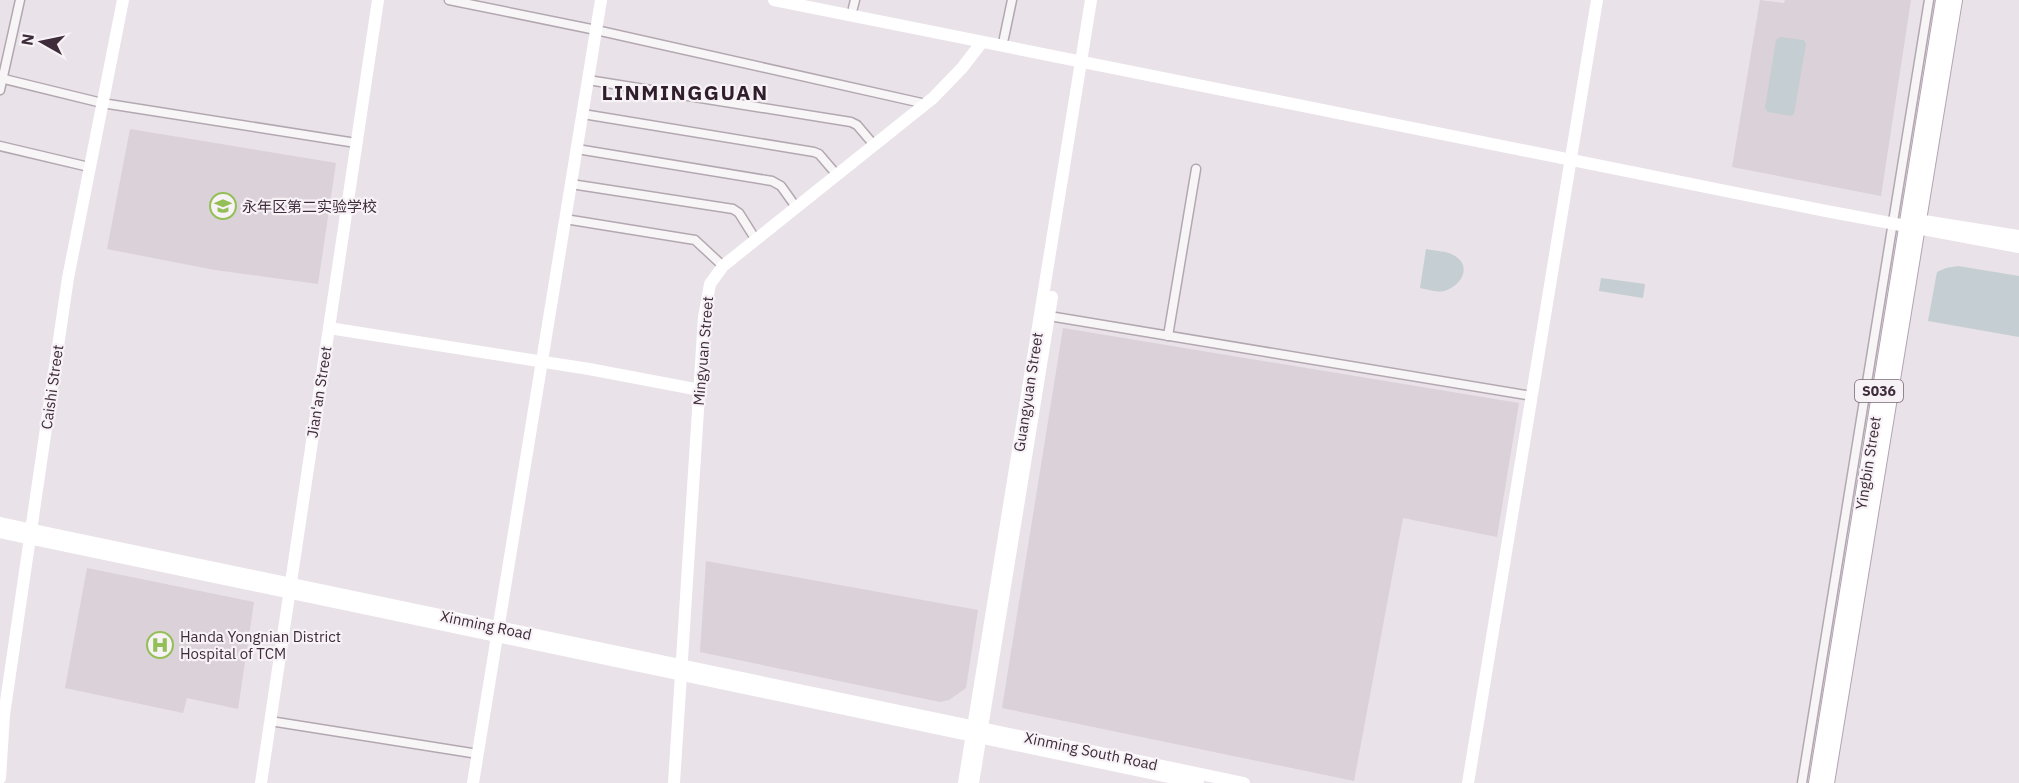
<svg xmlns="http://www.w3.org/2000/svg" width="2019" height="783" font-family="'IBM Plex Sans','Noto Sans SC',sans-serif">
  <style>
    .built { fill: #dbd1d8 }
    .green { fill: #c5ced2 }
    .lines { fill: none; stroke-linecap: round; stroke-linejoin: round }
    .street-casing { stroke: #b3a8b1; stroke-width: 11 }
    .primary-casing { stroke: #b3a3b1; stroke-width: 16 }
    .street { stroke: #f8f5f7; stroke-width: 8 }
    .secondary { stroke: #fff; stroke-width: 12 }
    .primary { stroke: #fff; stroke-width: 14 }
    .labels { text-anchor: middle; dominant-baseline: central; stroke-width: 4.5; stroke-linejoin: round; paint-order: stroke }
    .shield { fill: #f7f2f6; stroke: #766773; stroke-width: 1.5 }
    .shield-label { font-size: 14px; font-weight: bold; fill: #3f2c3b }
    .poi-label { font-size: 15px; fill: #3f2c3b; stroke: #f7f2f6; text-anchor: start }
    .street-label { font-size: 15px; fill: #3f2c3b; stroke: #f7f2f6 }
    .district-label { font-size: 21px; font-weight: bold; letter-spacing: 1.5px; fill: #301e2c; stroke: #f7f2f6 }
  </style>
  <rect width="100%" height="100%" fill="#e9e2e8"/>
  <g class="built">
    <path d="M1760 0 1784 3 1785 0H1911L1881 196 1732 167Z"/>
    <path d="M130 129 336 163 318 284 215 270 107 249Z"/>
    <path d="M1063 328 1519 403 1497 537 1403 518 1354 781 1002 708Z"/>
    <path d="M706 561 978 610 966 688 949 700 940 702 700 652Z"/>
    <path d="M87 568 254 602 238 709 187 698 183 713 65 688Z"/>
  </g>
  <g class="green">
    <path d="M1780 37 1804 40 1806 44 1794 114 1791 116 1768 112 1765 108 1776 40Z"/>
    <path d="M1426 249C1435 251 1448 251 1455 256 1473 267 1460 287 1444 291 1437 293 1427 289 1420 288Z"/>
    <path d="M1958 266 2019 276V337L1928 321 1937 272 1946 268Z"/>
    <path d="M1601 278 1645 284 1643 298 1599 291Z"/>
  </g>
  <g class="lines">
    <defs>
      <g id="street">
        <path d="M449 0 596 30 926 104"/>
        <path d="M853 8 855 0"/>
        <path d="M1004 38 1012 0"/>
        <path d="M0 78 102 103 356 143"/>
        <path d="M588 80 851 122 857 125 874 145"/>
        <path d="M0 90 20 0"/>
        <path d="M583 114 814 152 819 154 837 175"/>
        <path d="M0 146 89 167"/>
        <path d="M577 149 772 181 781 186 796 207"/>
        <path d="M571 184 733 209 739 213 756 240"/>
        <path d="M565 219 695 240 723 266"/>
        <path d="M1049 316 1532 396"/>
        <path d="M1168 336 1196 169"/>
        <path d="M270 721 478 754"/>
        <path d="M1802 783 1929 0"/>
      </g>
      <g id="primary">
        <path d="M1816 783 1943 0"/>
        <path d="M1827 783 1955 0"/>
      </g>
    </defs>
    <use href="#street" class="street-casing"/>
    <use href="#primary" class="primary-casing"/>
    <use href="#street" class="street"/>
    <g class="secondary">
      <path d="M774 0 1826 211 2019 247"/>
      <path d="M1911 219 2019 236"/>
      <path d="M329 328 589 369 700 390"/>
      <path d="M0 523 1244 783"/>
      <path d="M0 532 1198 783"/>
      <path d="M0 778 4 715 68 278 123 0"/>
      <path d="M261 783 378 0"/>
      <path d="M473 783 601 0"/>
      <path d="M674 783 704 317 710 284 723 266 933 98 962 68 982 42"/>
      <path d="M964 783 1091 0"/>
      <path d="M973 783 1052 297"/>
      <path d="M1468 783 1597 0"/>
    </g>
    <use href="#primary" class="primary"/>
  </g>
  <defs>
    <symbol id="school-ring" viewBox="-11 -11 22 22"><circle r="9.5" fill="#f7f2f6" stroke="#93bf56" stroke-width="1.5"/><path d="M0-5L7-2L0 1L-7-2ZM-4 1L0 2.5L4 1V4Q0 6-4 4Z" fill="#93bf56"/></symbol>
    <symbol id="hospital-ring" viewBox="-11 -11 22 22"><circle r="9.5" fill="#f7f2f6" stroke="#93bf56" stroke-width="1.5"/><path d="M-5-5h3v3.5h4V-5h3V5h-3V1.5h-4V5h-3Z" fill="#93bf56"/></symbol>
  </defs>
  <g fill-rule="evenodd">
    <use href="#school-ring" x="208" y="191" width="30" height="30"/>
    <use href="#hospital-ring" x="145" y="630" width="30" height="30"/>
  </g>
  <g class="labels">
    <rect class="shield" x="1855" y="380" width="48" height="22" rx="4.5"/>
    <g class="shield-label">
      <text x="1879" y="391">S036</text>
    </g>
    <g class="poi-label">
      <text x="242" y="206">永年区第二实验学校</text>
      <text x="180" y="636">Handa Yongnian District<tspan x="180" dy="17">Hospital of TCM</tspan></text>
    </g>
    <g class="street-label">
      <text transform="translate(703 351) rotate(-85)">Mingyuan Street</text>
      <text transform="translate(52 387) rotate(-82)">Caishi Street</text>
      <text transform="translate(319 392) rotate(-81)">Jian'an Street</text>
      <text transform="translate(1028 392) rotate(-81)">Guangyuan Street</text>
      <text transform="translate(1868 463) rotate(-81)">Yingbin Street</text>
      <text transform="translate(486 625) rotate(12)">Xinming Road</text>
      <text transform="translate(1091 751) rotate(12)">Xinming South Road</text>
    </g>
    <g class="district-label">
      <text x="685" y="92">LINMINGGUAN</text>
    </g>
  </g>
  <g transform="translate(42 42) rotate(279)" stroke="#f7f2f6" stroke-width="4.5" paint-order="stroke">
  <path d="M0-4.5L10 22L0 15L-10 22Z" fill="#3f2c3b"/>
  <text y="-9" font-size="16" font-weight="bold" text-anchor="middle" fill="#3f2c3b">N</text>
  </g>
</svg>
